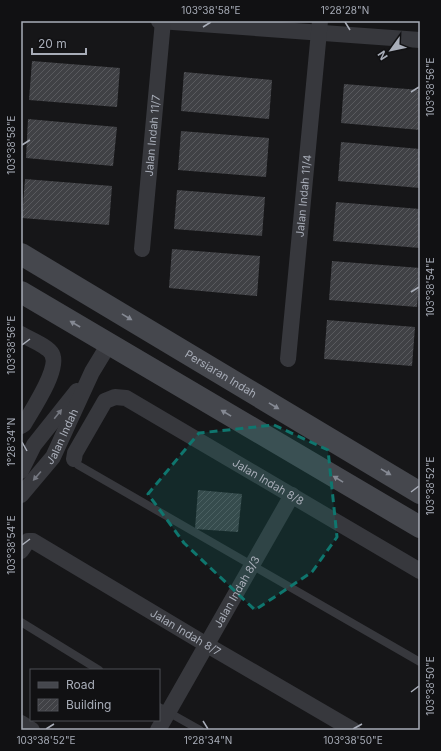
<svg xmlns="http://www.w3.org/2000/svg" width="441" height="751" font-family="Inter,sans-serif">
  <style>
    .building { fill: url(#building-hatch) }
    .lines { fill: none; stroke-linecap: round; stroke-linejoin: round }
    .lane { stroke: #37383d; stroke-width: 8 }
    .street { stroke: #37383d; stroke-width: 16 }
    .secondary { stroke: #45474d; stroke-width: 22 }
    .oneway { fill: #858993 }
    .oneway2 { fill: #757881 }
    .marked { fill: #0f766e; fill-opacity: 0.2; stroke: #0f766e; stroke-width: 3; stroke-dasharray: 8 5; stroke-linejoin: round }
    .ticks { fill: none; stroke: #a8adb8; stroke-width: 1.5 }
    .labels { text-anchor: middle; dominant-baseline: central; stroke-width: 4; stroke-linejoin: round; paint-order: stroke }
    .street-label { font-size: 11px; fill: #a8adb8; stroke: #111113 }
    .neatline { fill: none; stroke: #a8adb8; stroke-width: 1.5 }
    .ticks-label { font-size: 10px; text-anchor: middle; fill: #a8adb8 }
  </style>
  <defs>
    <pattern id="building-hatch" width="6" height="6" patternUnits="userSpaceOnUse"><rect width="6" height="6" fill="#404145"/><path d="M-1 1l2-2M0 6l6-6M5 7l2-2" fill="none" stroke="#595a5e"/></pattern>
  </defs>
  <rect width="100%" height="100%" fill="#161618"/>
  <g class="building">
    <path d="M32 61 120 68 117 107 29 100Z"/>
    <path d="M184 72 272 80 269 119 181 111Z"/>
    <path d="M344 84 420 90V130L341 123Z"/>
    <path d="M28 119 117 127 113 166 26 158Z"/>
    <path d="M181 131 269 138 266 177 178 170Z"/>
    <path d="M341 142 420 149V188L338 181Z"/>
    <path d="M25 179 112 186 109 225 22 218Z"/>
    <path d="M177 190 265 197 262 236 174 229Z"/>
    <path d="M336 202 420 209V248L333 241Z"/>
    <path d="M172 249 260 256 257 296 169 288Z"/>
    <path d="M332 261 420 268 417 307 329 300Z"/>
    <path d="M327 320 415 327 412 366 324 359Z"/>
    <path d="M198 490 242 494 238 532 195 529Z"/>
  </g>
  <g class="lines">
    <g class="lane">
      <path d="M74 459 78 465 420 662"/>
      <path d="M21 622 99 670"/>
      <path d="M159 707 200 730"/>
    </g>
    <g class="street">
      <path d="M159 21 420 40"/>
      <path id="s1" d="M142 249 163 21"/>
      <path d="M21 334C29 339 48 346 52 354 60 369 32 410 24 424L21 426"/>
      <path id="s2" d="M288 359 320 21"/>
      <path id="s3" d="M74 459 75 453 105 401 115 397 126 398 420 571"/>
      <path d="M21 471 34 445 77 391"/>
      <path id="s4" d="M21 495 53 457 92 372 109 344"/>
      <path id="s5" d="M21 551 28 541H33L207 645 353 730"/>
      <path d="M21 723 32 730"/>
      <path id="s6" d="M158 730 292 495"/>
    </g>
    <g class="secondary">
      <path id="s7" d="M21 254 420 493"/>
      <path d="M21 292 420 527"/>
    </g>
  </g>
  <defs><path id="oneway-solid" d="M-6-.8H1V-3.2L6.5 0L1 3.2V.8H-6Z"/></defs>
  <g class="oneway">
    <use href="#oneway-solid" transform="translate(127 317) rotate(31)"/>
    <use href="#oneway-solid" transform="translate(75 324) rotate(-150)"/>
    <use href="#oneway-solid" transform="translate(274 406) rotate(31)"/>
    <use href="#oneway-solid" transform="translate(226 413) rotate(-149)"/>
    <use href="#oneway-solid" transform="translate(386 472) rotate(31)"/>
    <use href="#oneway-solid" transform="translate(338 479) rotate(-149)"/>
  </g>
  <g class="oneway2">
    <use href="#oneway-solid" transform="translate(58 414) rotate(-51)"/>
    <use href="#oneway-solid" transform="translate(37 476) rotate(131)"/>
  </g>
  <path class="marked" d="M274 425 328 450 337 537 312 572 255 610 184 543 148 494 199 433Z"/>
  <path class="ticks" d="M345 22 350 30M203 27 211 22M411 92 419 87M22 145 30 140M411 292 419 287M22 345 30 339M22 442 27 451M411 492 419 486M22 545 30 539M411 692 419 686M203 721 208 729M46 729 54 724M353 729 362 724"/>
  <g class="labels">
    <g class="street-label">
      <text stroke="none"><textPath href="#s1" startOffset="114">Jalan Indah 11/7</textPath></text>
      <text stroke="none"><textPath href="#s2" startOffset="164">Jalan Indah 11/4</textPath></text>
      <text stroke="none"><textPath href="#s7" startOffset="233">Persiaran Indah</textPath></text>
      <text stroke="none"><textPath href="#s4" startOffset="72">Jalan Indah</textPath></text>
      <text stroke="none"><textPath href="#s3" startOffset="253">Jalan Indah 8/8</textPath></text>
      <text stroke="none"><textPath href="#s6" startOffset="159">Jalan Indah 8/3</textPath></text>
      <text stroke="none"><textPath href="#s5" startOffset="195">Jalan Indah 8/7</textPath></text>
    </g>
  </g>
  <rect width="441" height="751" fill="none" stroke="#111113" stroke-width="44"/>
  <rect x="30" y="669" width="130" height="52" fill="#111113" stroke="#4d4f55"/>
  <rect x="38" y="682" width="20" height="6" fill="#45474d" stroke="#4d4f55"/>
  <text x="66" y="689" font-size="12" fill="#a8adb8">Road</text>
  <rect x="38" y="699" width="20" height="12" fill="url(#building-hatch)" stroke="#4d4f55"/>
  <text x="66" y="709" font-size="12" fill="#a8adb8">Building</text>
  <g transform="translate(391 50) rotate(237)" stroke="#111113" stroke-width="3" paint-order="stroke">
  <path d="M0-3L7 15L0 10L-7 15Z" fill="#a8adb8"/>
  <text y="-6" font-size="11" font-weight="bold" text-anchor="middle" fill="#a8adb8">N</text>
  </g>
  <path d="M32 48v6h54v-6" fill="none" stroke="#a8adb8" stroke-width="2"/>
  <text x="38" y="48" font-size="12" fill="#a8adb8" stroke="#111113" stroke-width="3" paint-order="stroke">20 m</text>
  <rect x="22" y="22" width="397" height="707" class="neatline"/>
  <g class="ticks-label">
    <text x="211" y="14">103°38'58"E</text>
    <text x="345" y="14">1°28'28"N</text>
    <text transform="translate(430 87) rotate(-90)" y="4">103°38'56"E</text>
    <text transform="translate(11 145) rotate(-90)" y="4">103°38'58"E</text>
    <text transform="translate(430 287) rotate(-90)" y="4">103°38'54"E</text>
    <text transform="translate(11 345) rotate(-90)" y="4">103°38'56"E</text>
    <text transform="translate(11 442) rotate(-90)" y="4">1°28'34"N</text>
    <text transform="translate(430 486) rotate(-90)" y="4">103°38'52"E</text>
    <text transform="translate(11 545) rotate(-90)" y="4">103°38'54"E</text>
    <text transform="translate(430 686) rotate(-90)" y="4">103°38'50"E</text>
    <text x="46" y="744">103°38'52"E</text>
    <text x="208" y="744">1°28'34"N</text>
    <text x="353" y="744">103°38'50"E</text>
  </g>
</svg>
